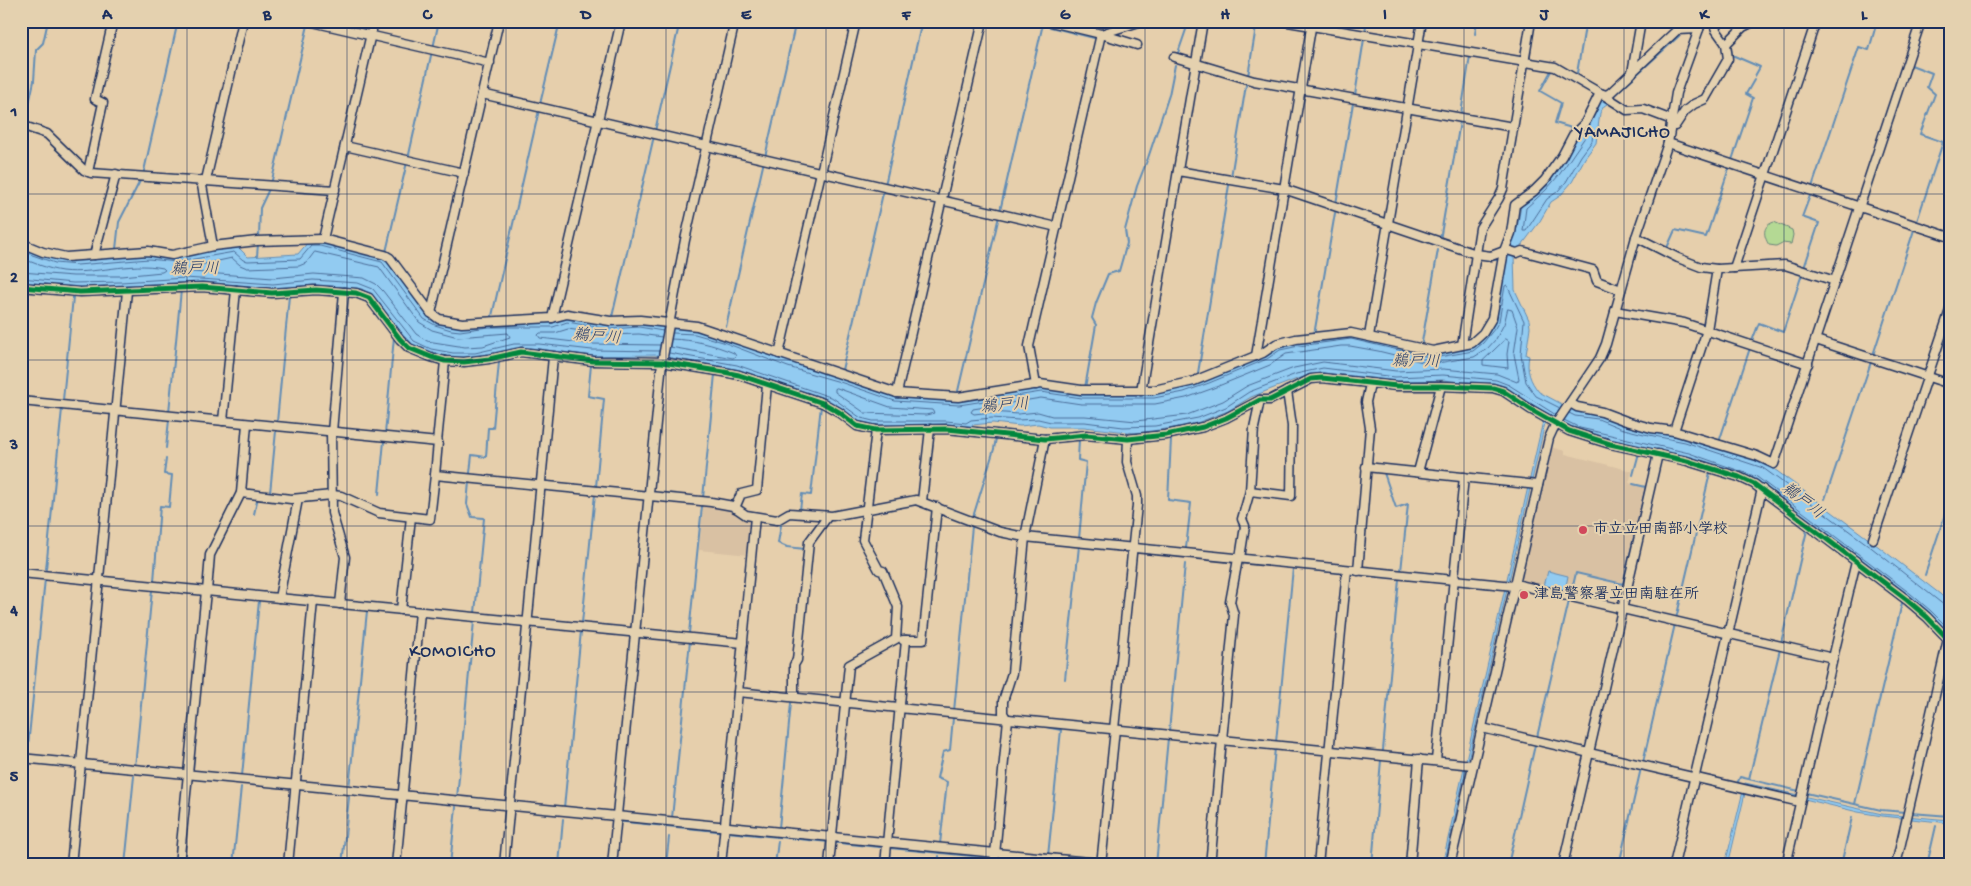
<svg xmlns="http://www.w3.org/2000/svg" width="1971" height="886" font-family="'Gochi Hand','Klee One',sans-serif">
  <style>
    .built { fill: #d9c1a3 }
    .green { fill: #b4d994; stroke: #688479 }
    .water { fill: #92cbf1; stroke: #628db6 }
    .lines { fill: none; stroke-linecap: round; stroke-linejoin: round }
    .shore { stroke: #4b6d99; stroke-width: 1 }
    .stream { stroke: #628db6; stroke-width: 2 }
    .minor-casing { stroke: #1b2f5e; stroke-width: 11 }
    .minor { stroke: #e4d1af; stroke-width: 8 }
    .cycleway-casing { stroke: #e4d1af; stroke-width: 8 }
    .cycleway { stroke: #00873e; stroke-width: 5 }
    .grid { fill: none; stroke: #1b2f5e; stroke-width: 1; stroke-opacity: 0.55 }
    .poi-dot { fill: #d1495b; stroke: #e4d1af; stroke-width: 2 }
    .labels { text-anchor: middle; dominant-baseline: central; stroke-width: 4; stroke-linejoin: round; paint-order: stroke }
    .poi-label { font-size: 15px; font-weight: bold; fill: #1b2f5e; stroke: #e4d1af; text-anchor: start }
    .water-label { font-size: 16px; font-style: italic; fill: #273f6d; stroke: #e4d1af }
    .quarter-label { font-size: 18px; letter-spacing: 1px; fill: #1b2f5e; stroke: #e4d1af }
    .neatline { fill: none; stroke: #1b2f5e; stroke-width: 2 }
    .grid-label { font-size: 16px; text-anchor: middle; font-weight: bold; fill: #1b2f5e }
  </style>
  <rect width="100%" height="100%" fill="#e6cfac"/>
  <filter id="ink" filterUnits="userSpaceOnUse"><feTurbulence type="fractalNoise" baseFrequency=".02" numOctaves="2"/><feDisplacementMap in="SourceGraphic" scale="10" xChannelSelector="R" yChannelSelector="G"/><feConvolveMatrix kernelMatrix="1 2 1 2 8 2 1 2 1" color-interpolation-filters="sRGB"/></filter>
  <g filter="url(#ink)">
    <g class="built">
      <path d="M1550 447 1565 451V454L1632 471 1629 483 1645 487 1623 583 1576 572 1570 595 1521 583 1519 580Z"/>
      <path d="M703 503 732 509 741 518 752 520 749 555 699 550Z"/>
    </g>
    <path class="green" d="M1774 222 1792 230 1793 235 1791 244 1782 243 1776 246 1769 245C1763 235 1762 226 1774 222Z"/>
    <g class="water">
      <path d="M1601 98 1610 102 1604 106 1600 113 1596 143 1585 158 1572 182 1560 196 1551 202 1540 221 1522 245 1516 250 1514 255 1515 290 1529 320 1530 327 1526 355 1529 356C1526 370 1530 381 1539 392L1575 411 1599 414 1622 423 1687 437 1766 463 1870 540 1940 594 1950 604V637L1766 489 1642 448 1579 432 1506 389 1490 385 1443 380 1395 382 1323 373 1297 379 1251 397 1228 411 1189 426 1136 433 1084 427H1050L1038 424 1020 426 993 423 972 425 969 428 873 426 859 422 831 403 735 370 655 355 592 356 538 349H514L486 357 464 359 430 354 411 344 396 328 375 299 362 289 313 285 273 289 185 283 73 288 24 284 21 282V246L77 260 146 254 185 256 210 250 237 246 248 257 298 254 309 241H320L387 259 428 315 437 320 553 322C571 316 584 318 603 320 634 322 665 328 696 329L896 396 918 398 1041 387 1154 393 1283 343 1351 334 1432 353 1472 346 1486 332 1507 252 1517 228 1521 206 1563 161 1575 141 1591 120Z"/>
      <path d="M1543 421 1545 423 1444 865H1442Z"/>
      <path d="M1548 571 1568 576 1565 591 1544 586Z"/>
      <path d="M1745 783 1882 814 1950 820V823L1882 816 1858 812 1747 785 1728 865H1725Z"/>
      <path d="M621 819 1092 865H1058L620 822Z"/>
    </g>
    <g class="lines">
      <g class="shore">
        <path d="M1589 132 1593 133 1592 141 1581 156 1566 182 1557 192 1547 199 1526 231H1523L1526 208 1546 190 1559 175Z"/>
        <path d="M21 251 55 263 77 265 149 259 177 262 234 252 243 260 248 261 300 259 311 246H320L382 262 424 319 435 325 451 330 460 331 488 327H553L567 322 609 329 639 327 663 331"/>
        <path d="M315 252 379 267 419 322 432 330 458 337 508 333 510 337 483 346 465 347 427 341 416 334 383 291 376 284 364 278 314 274 273 278 192 272 189 269 191 267 232 258 240 265 247 268 299 266 306 263Z"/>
        <path d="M21 258C34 263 48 269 62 271 95 275 129 261 163 268L165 270 162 272 121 276H73L21 272"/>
        <path d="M21 278 73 283 121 282 185 278 273 284 313 280 358 283 373 289 414 341 431 349 453 353H475L514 344H539L592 350 659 351"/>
        <path d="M1508 309 1512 310 1518 327 1514 354 1519 379 1517 382 1497 374 1475 372 1443 369 1396 371 1323 362 1294 368 1247 386 1223 401 1187 415 1136 421 1085 416H1052L1038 412 1018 414 992 412 974 414 971 412 973 409 1041 398 1081 404H1155L1186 398 1211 389 1270 365 1286 354 1341 346H1350L1378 351 1431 364 1474 357 1487 349 1496 339 1504 324Z"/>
        <path d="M673 333 695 334 723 342 788 367 840 382 895 401 959 405 1041 392 1082 398H1154L1184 392 1209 383 1267 359 1280 350 1299 346 1351 339 1433 358 1473 351 1483 343 1495 328 1499 321 1505 286 1507 285 1524 321 1521 354 1526 382 1536 396 1560 408"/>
        <path d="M1506 339 1509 341 1507 354 1508 368 1483 365V361Z"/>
        <path d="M660 345 591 344 540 338 538 335 540 333H555L568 329 608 335 639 334 662 337"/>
        <path d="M670 347 733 358 736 356 734 353C712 344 695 340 671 339"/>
        <path d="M669 353 737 365 833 398 861 418 873 421H946L966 423 971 420 992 418 1018 420 1038 419 1051 422H1085L1123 427 1155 426 1198 418 1226 407 1249 392 1296 374 1323 368 1395 377 1443 375 1496 380 1509 385 1556 415"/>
        <path d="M837 388 890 407 932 410 934 413 926 415 865 413 835 392V389Z"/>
        <path d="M1569 413 1575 416 1598 419 1620 428 1644 434 1685 442 1763 468 1867 544 1945 606 1950 607"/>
        <path d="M1564 420 1580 428 1689 453 1757 477 1911 594 1931 611 1950 630"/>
      </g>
      <g class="stream">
        <path d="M1027 21 1094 38"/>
        <path d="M1265 21 1282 24"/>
        <path d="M1667 21 1676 26"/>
        <path d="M1691 22 1692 21"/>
        <path d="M1365 31 1367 21"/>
        <path d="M1475 34 1477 21"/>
        <path d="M1730 44 1732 55 1760 67 1755 76"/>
        <path d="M433 48 439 21"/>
        <path d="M1178 53 1189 21"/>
        <path d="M1911 65 1932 73 1927 87 1935 94 1920 134 1943 142 1917 221"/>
        <path d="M1549 69 1551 71 1540 91 1561 103 1555 123 1575 129"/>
        <path d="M1577 73 1586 21"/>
        <path d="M1248 76 1257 21"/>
        <path d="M1754 80 1746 94 1753 98 1732 160 1763 170"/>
        <path d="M1355 95 1364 39"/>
        <path d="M1612 97 1679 36"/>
        <path d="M540 104 560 21"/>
        <path d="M1461 114 1470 56"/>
        <path d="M25 122 34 81 36 50 43 43 48 21"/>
        <path d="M655 131 680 21"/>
        <path d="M21 136 23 129"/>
        <path d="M765 157 796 21"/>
        <path d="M408 159 432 51"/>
        <path d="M144 171 178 21"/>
        <path d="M1231 177 1246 85"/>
        <path d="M272 180 308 25"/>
        <path d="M885 185 922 21"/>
        <path d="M1812 187 1859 47 1869 50 1876 25 1872 21"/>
        <path d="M1336 204 1353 103"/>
        <path d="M1000 211 1042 28"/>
        <path d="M259 238 260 208 269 189"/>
        <path d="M1440 240 1460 122"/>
        <path d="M116 249 119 222 140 181"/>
        <path d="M1666 250 1675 230 1706 237 1729 168"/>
        <path d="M386 252 407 162"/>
        <path d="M257 256 258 244"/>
        <path d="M1491 259 1497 260"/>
        <path d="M1804 268 1819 223 1802 217 1811 193"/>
        <path d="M492 316 539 110"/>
        <path d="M612 317 654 136"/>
        <path d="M726 327 764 161"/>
        <path d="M1314 335 1335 213"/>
        <path d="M1752 341 1759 323 1783 332 1802 274"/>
        <path d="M1422 342 1438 250"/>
        <path d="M1873 355 1914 230"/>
        <path d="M591 365 588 396 604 399 596 487"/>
        <path d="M842 370 884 189"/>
        <path d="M1198 373 1229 185"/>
        <path d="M1085 388 1096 325 1092 318 1096 303 1108 274 1119 271 1127 243 1125 230 1137 186 1148 158 1169 95 1175 65"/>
        <path d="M958 391 999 216"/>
        <path d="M63 400 73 297"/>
        <path d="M169 412 181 290"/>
        <path d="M277 422 289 296"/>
        <path d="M385 434 394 337"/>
        <path d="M1079 439 1078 460 1086 462 1079 539"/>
        <path d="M1171 439 1168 500 1191 503 1186 548"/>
        <path d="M1719 442 1750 348"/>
        <path d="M166 448 169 420"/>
        <path d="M1383 470 1396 508 1408 504 1401 571"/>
        <path d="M470 473 472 455 486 457 488 428H493L499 362"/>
        <path d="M1633 475 1639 453"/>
        <path d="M469 482 467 504 472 517 484 518 475 613"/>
        <path d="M270 493 276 431"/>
        <path d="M379 494 384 441"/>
        <path d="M703 498 715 374"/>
        <path d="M1825 499 1871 362"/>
        <path d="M800 510 802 494 811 495 821 406"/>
        <path d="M254 514 258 497"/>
        <path d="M973 517 994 449 996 438"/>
        <path d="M781 525 778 543 787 547 805 549"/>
        <path d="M46 569 62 409"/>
        <path d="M1349 574 1451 583"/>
        <path d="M1925 575 1950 499"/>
        <path d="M154 581 160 506 169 507 172 475 164 474 166 459"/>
        <path d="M1463 585 1503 589"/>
        <path d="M1571 594 1576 573 1623 584 1646 487 1633 484"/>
        <path d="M1676 619 1710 473"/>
        <path d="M582 623 595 494"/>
        <path d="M689 633 702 506"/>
        <path d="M1781 643 1807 530"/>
        <path d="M1065 679 1079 546"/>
        <path d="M954 711 972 526"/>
        <path d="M1046 727 1061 730 1048 856"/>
        <path d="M1169 731 1185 564"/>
        <path d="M1537 737 1569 601"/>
        <path d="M1276 742 1293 568 1343 573"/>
        <path d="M1383 750 1399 579"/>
        <path d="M27 756 45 579"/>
        <path d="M1643 762 1675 624"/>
        <path d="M135 767 152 590"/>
        <path d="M242 776 259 601"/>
        <path d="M1749 779 1780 649"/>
        <path d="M1737 784 1740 777 1799 791"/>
        <path d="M349 788 367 611"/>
        <path d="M1806 793 1881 810 1905 812"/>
        <path d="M457 798 474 621"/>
        <path d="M1855 804 1902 603"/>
        <path d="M564 808 581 631"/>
        <path d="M1911 813 1950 816"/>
        <path d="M672 818 690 641"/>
        <path d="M21 820 27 764"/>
        <path d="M779 828 791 703"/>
        <path d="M940 844 947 782 937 778 943 752 950 750 953 718"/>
        <path d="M125 865 134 776"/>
        <path d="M233 865 241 787"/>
        <path d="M342 865 349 797"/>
        <path d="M450 865 456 807"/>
        <path d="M559 865 563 819"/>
        <path d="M666 865 669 837"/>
        <path d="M775 865 778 841"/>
        <path d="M939 865V856"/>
        <path d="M1156 865 1168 738"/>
        <path d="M1264 865 1275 748"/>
        <path d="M1372 865 1381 760"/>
        <path d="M1508 865 1535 745"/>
        <path d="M1619 865 1641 768"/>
        <path d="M1841 865 1852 817"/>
        <path d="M1927 865 1936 826"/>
      </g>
      <defs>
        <g id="minor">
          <path d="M308 21 490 63"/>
          <path d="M1047 21 1101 34 1137 45"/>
          <path d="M1282 21 1555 67 1600 93 1606 95 1610 93 1677 30 1699 29"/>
          <path d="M1946 21 1950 23"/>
          <path d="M1101 34 1142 21"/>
          <path d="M1726 44 1743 27 1755 21"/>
          <path d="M1174 57 1254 81 1513 127"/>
          <path d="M1632 73 1641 21"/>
          <path d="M482 94 1057 227"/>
          <path d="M1602 94 1627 110 1643 109 1672 120"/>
          <path d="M21 125 47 134 84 170 91 173 335 190"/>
          <path d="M1671 125 1675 126 1685 111 1694 104 1705 99 1728 59 1726 44 1716 30 1713 21"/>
          <path d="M1668 143 1950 237"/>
          <path d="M345 146 464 173"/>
          <path d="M1178 171 1284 189 1476 254 1491 256 1507 250 1517 253 1522 251 1593 270 1597 281 1621 290"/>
          <path d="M88 172 103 103 95 99 113 21"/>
          <path d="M201 180 213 246"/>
          <path d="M206 180 243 21"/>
          <path d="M1636 237 1678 258 1701 267 1717 269 1785 265 1835 281"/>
          <path d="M323 239 374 21"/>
          <path d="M21 243 43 252 66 257 148 251 172 255 213 246 257 241 323 239 385 255 390 258 431 313 439 319 462 323 552 318 621 21"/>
          <path d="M94 255 116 174"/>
          <path d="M1734 268 1816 21"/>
          <path d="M21 287 80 292 202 287 272 293 316 290 356 293 369 298 400 339 409 348 431 357 445 361 464 362 489 359 521 352 593 361 662 362 724 372 739 375 823 403 839 412 857 426 876 430 947 429 1045 439 1086 435 1128 439 1166 435 1203 427 1226 418 1260 400H1270L1311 379 1322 378 1397 386H1441L1493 388 1503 391 1530 409 1569 431 1610 444 1687 461 1739 477 1754 484 1907 600 1927 617 1950 641"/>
          <path d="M1615 311 1684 323 1808 364"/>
          <path d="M431 313 499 21"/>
          <path d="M552 318 567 314 610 321 640 320 697 326 897 393 958 397 1040 384 1081 390H1154L1194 381 1263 353 1276 344 1296 339 1351 333 1433 351 1472 343 1483 333 1492 318 1504 251 1511 233 1515 205 1534 191 1545 180 1562 156 1573 135 1585 123 1600 93"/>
          <path d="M1369 336 1422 21"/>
          <path d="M1816 340 1950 384"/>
          <path d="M1462 345 1480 228 1499 198 1503 189 1531 21"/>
          <path d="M779 354 856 21"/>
          <path d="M1256 356 1312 22"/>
          <path d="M1036 385 1029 346 1101 34"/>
          <path d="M1141 391 1203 21"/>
          <path d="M897 393 983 21"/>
          <path d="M21 401 438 442 435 475 711 502 733 506 746 515 777 520 789 513 832 516 916 500 1000 532 1025 537 1514 586"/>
          <path d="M1570 403 1577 407 1602 412 1626 421 1651 428 1674 431 1757 456 1774 464 1921 21"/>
          <path d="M223 421 236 290"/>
          <path d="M331 431 332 513 345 557 340 604"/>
          <path d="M1674 431 1707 330 1717 269"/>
          <path d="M332 432 344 292"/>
          <path d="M437 442 445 361"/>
          <path d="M1366 467 1538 485"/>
          <path d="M1418 472 1441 386"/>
          <path d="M1250 491 1291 496 1292 426 1287 391"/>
          <path d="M241 493 291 499 332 495 341 496 379 513 430 519 435 475"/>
          <path d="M922 501 930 429"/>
          <path d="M735 508 741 494 757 490 767 385"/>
          <path d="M755 517 738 692 1473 765"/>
          <path d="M1873 539 1950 310"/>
          <path d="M1240 558 1245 526 1242 519 1250 491 1254 428 1260 400"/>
          <path d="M1358 571 1370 428 1366 402 1370 384"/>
          <path d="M21 573 743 643"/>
          <path d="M1515 584 1833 658 1856 562"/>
          <path d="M207 591 210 555 241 493 247 424"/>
          <path d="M279 598 298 499"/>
          <path d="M401 610 411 517"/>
          <path d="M903 640H923L937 507"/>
          <path d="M794 697V665L797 660 809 542 828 516"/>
          <path d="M1006 718 1003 713V701L1012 673 1025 537 1045 439"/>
          <path d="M1482 728 1800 802"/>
          <path d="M1114 729 1137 505V496L1127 462 1128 439"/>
          <path d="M21 758 1119 865"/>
          <path d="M1436 760 1464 477"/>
          <path d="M71 865 127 291"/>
          <path d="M179 865 206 591"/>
          <path d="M288 865 313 601"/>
          <path d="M396 865 420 612"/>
          <path d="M504 865 553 357"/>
          <path d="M612 865 662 362 685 240 735 21"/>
          <path d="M721 865 738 692"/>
          <path d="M829 865 849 665 896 639 898 607 883 571 879 570 863 540 876 430"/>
          <path d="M885 865 906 640"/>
          <path d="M994 865 1008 719"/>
          <path d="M1101 865 1115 729"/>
          <path d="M1210 865 1234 615 1230 602 1238 559"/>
          <path d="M1318 865 1347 570"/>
          <path d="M1410 865 1419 759"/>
          <path d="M1450 865 1549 438 1555 425 1600 358 1606 344 1636 237 1668 143 1676 93 1702 21"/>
          <path d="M1563 865 1658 454"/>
          <path d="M1674 865 1762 489"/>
          <path d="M1786 865 1833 658"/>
          <path d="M1896 865 1948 639"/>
        </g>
      </defs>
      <use href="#minor" class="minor-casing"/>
      <use href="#minor" class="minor"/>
      <defs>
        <path id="cycleway" d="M21 287 80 292 202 287 272 293 316 290 356 293 369 298 400 339 409 348 431 357 445 361 464 362 489 359 521 352 593 361 662 362 724 372 739 375 823 403 839 412 857 426 876 430 947 429 1045 439 1086 435 1128 439 1166 435 1203 427 1226 418 1260 400H1270L1311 379 1322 378 1397 386H1441L1493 388 1503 391 1530 409 1569 431 1610 444 1687 461 1739 477 1754 484 1907 600 1927 617 1950 641"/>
      </defs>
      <use href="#cycleway" class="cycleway-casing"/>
      <use href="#cycleway" class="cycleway"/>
    </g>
  </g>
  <path class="grid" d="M187 21V865M347 21V865M506 21V865M666 21V865M826 21V865M986 21V865M1145 21V865M1305 21V865M1464 21V865M1624 21V865M1784 21V865M21 194H1950M21 360H1950M21 526H1950M21 692H1950"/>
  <g class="poi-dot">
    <circle cx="1583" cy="530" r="5"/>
    <circle cx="1524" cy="595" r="5"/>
  </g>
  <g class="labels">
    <g class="poi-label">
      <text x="1593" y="530">市立立田南部小学校</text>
      <text x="1534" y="595">津島警察署立田南駐在所</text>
    </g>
    <g class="water-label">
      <text x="195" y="270">鵜戸川</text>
      <text transform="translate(597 338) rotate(5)">鵜戸川</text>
      <text transform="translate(1416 363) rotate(1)">鵜戸川</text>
      <text transform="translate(1005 407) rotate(-4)">鵜戸川</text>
      <text transform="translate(1802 502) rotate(38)">鵜戸川</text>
    </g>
    <g class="quarter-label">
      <text x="1623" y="133">YAMAJICHO</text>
      <text x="453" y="652">KOMOICHO</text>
    </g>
  </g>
  <rect width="1971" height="886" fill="none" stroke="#e4d1af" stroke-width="55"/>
  <rect x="28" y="28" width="1916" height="830" class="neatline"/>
  <g class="grid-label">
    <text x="107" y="19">A</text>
    <text x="267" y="19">B</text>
    <text x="427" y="19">C</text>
    <text x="586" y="19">D</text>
    <text x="746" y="19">E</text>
    <text x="906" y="19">F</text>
    <text x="1065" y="19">G</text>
    <text x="1225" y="19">H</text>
    <text x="1385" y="19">I</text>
    <text x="1544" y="19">J</text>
    <text x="1704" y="19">K</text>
    <text x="1864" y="19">L</text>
    <text x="14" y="116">1</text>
    <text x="14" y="282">2</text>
    <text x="14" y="449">3</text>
    <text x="14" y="615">4</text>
    <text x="14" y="781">5</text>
  </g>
</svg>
